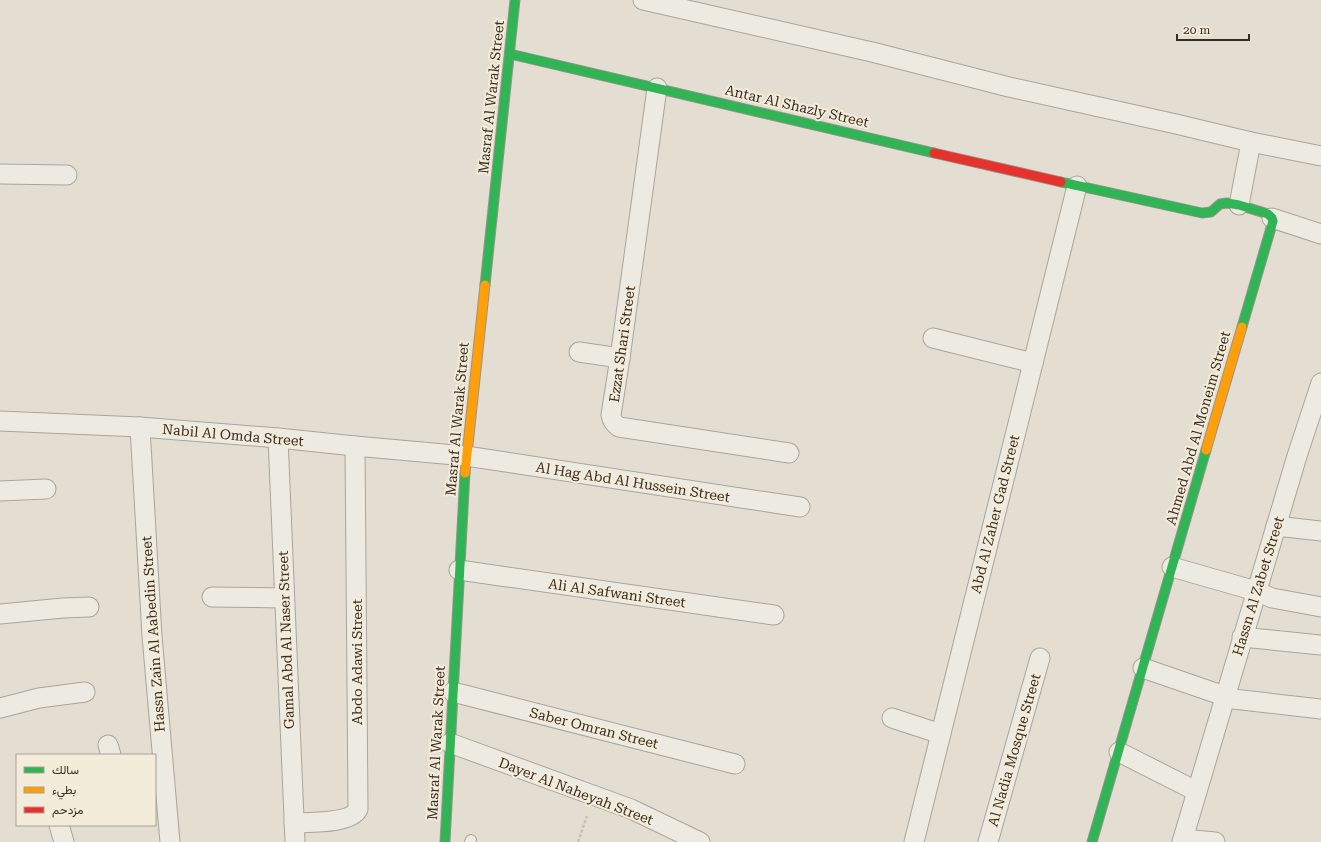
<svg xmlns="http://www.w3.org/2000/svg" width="1321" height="842" font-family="'Roboto Serif',Vazirmatn,serif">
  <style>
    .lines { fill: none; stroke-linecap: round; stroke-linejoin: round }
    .lane-casing { stroke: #aaa49a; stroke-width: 12 }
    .street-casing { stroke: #aaa49a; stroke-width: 21 }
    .fast-casing { stroke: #9a938a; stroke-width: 11 }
    .slow-casing { stroke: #9a938a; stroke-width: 11 }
    .jam-casing { stroke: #9a938a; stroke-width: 11 }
    .path { stroke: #c5c1b9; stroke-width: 2.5; stroke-dasharray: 3 2; stroke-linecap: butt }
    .lane { stroke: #edeae2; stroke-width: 10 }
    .street { stroke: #edeae2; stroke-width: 19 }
    .fast { stroke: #30b455; stroke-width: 9 }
    .slow { stroke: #ff9f0a; stroke-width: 9 }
    .jam { stroke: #e5322d; stroke-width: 9 }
    .labels { text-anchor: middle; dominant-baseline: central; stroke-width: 4; stroke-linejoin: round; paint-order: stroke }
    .street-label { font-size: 14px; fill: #392d22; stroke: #f4ecda }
  </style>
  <rect width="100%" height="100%" fill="#e4ded2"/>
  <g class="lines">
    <defs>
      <path id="lane" d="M470 842 471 840"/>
      <g id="street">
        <path d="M643 0 872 52 1009 87 1176 124 1251 142 1321 156"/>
        <path d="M657 88 620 358 611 415C612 421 614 423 619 427L789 453"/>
        <path d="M0 174 67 175"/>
        <path d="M1239 205 1251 142"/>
        <path d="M1272 218 1321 234"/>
        <path d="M933 338 1033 363"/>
        <path d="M579 352 620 358"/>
        <path d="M0 421 140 427 278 438 355 446 466 456 800 507"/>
        <path d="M140 427 152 636 170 842"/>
        <path d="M278 438 295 842"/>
        <path d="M0 491 46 489"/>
        <path d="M1276 526 1321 531"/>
        <path d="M1172 567 1256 591 1272 598 1321 607"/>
        <path d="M459 570 774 615"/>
        <path d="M212 597 284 598"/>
        <path d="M0 614 63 608 89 607"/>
        <path d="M1242 637 1321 645"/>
        <path d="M1143 668 1233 699 1321 709"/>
        <path d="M453 692 735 764"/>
        <path d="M0 708 39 698 85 692"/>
        <path d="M892 718 941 734"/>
        <path d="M450 743 631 809 700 842"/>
        <path d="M108 745 111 755"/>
        <path d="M1119 752 1196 791"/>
        <path d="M294 823C309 822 351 824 358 809L355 446"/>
        <path d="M59 825 64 842"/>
        <path d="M1183 839 1215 842"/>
        <path d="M914 842 1077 186"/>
        <path d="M988 842 1040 658"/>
        <path d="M1182 842 1297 456 1321 383"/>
      </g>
      <g id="fast">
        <path d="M510 54 934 153"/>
        <path d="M1061 182 1202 213 1211 212 1220 204 1227 203 1239 205 1268 214 1272 218 1273 221 1242 327"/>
        <path d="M485 285 515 0"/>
        <path d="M445 842 465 473"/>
        <path d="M1092 842 1206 450"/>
      </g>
      <g id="slow">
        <path d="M1206 450 1242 327"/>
        <path d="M465 473 485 285"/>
      </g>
      <path id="jam" d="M934 153 1061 182"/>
    </defs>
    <use href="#lane" class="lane-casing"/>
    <use href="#street" class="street-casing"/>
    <use href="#fast" class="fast-casing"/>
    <use href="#slow" class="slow-casing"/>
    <use href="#jam" class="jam-casing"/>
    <path class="path" d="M578 842 587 816"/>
    <use href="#lane" class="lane"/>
    <use href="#street" class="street"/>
    <use href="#fast" class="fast"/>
    <use href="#slow" class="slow"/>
    <use href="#jam" class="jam"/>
  </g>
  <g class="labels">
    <g class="street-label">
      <text transform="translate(491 97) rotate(-84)">Masraf Al Warak Street</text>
      <text transform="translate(797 106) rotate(13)">Antar Al Shazly Street</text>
      <text transform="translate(622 344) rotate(-82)">Ezzat Shari Street</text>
      <text transform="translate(457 419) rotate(-85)">Masraf Al Warak Street</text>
      <text transform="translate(1198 428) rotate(-74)">Ahmed Abd Al Moneim Street</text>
      <text transform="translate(233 435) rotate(5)">Nabil Al Omda Street</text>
      <text transform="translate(633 482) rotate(9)">Al Hag Abd Al Hussein Street</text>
      <text transform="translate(995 514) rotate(-76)">Abd Al Zaher Gad Street</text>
      <text transform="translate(1258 586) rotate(-73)">Hassn Al Zabet Street</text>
      <text transform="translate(617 593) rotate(8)">Ali Al Safwani Street</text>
      <text transform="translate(153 634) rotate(-94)">Hassn Zain Al Aabedin Street</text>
      <text transform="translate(286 640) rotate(-92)">Gamal Abd Al Naser Street</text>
      <text transform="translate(357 662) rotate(-90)">Abdo Adawi Street</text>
      <text transform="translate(594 728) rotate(14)">Saber Omran Street</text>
      <text transform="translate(436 743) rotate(-87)">Masraf Al Warak Street</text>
      <text transform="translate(1014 750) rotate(-74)">Al Nadia Mosque Street</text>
      <text transform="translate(576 791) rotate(21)">Dayer Al Naheyah Street</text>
    </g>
  </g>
  <rect x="16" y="754" width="140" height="72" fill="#f4ecda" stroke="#a9a090"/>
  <rect x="24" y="767" width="20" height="6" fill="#30b455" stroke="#a9a090"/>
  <text x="52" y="774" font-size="12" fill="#392d22">سالك</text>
  <rect x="24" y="787" width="20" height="6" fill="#ff9f0a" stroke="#a9a090"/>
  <text x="52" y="794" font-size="12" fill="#392d22">بطيء</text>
  <rect x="24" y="807" width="20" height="6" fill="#e5322d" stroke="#a9a090"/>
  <text x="52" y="814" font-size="12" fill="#392d22">مزدحم</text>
  <path d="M1177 34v6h72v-6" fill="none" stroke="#392d22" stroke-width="2"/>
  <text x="1183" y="34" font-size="12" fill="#392d22" stroke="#f4ecda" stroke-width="3" paint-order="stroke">20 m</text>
</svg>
